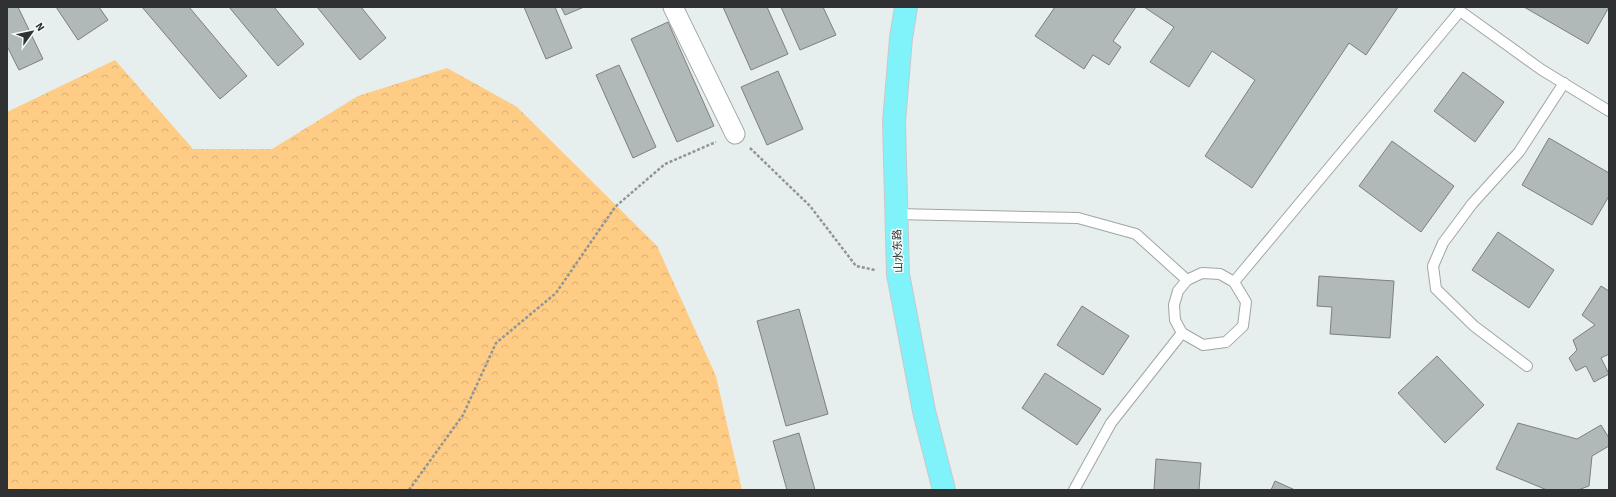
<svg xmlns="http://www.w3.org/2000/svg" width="1616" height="497" font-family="'Source Sans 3','Noto Sans SC',sans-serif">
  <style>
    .forest { fill: url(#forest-crowns) }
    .building { fill: #b1b8b8; stroke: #7b8081 }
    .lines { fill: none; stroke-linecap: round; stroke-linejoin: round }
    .service-casing { stroke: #9fa6a6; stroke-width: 12 }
    .minor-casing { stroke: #9fa6a6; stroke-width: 21 }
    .trunk-casing { stroke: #c9c9ca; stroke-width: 24 }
    .path { stroke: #909595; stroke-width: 2.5; stroke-dasharray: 3 2; stroke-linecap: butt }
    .service { stroke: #fff; stroke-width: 10 }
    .minor { stroke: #fff; stroke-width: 19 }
    .trunk { stroke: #80f2fa; stroke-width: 22 }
    .labels { text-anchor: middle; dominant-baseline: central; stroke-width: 3; stroke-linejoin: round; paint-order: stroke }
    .street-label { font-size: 11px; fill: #2f3132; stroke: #f4fbfb }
  </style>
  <defs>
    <pattern id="forest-crowns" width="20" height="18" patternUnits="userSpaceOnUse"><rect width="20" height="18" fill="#fecc84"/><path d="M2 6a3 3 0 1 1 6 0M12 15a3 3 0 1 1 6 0" fill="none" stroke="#dab072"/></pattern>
  </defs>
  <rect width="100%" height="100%" fill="#e7eeee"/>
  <path class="forest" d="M115 60 193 149H272L358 96 447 68 517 107 657 246 716 376 742 490H7V112Z"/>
  <g class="building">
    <path d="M7 7H18L43 59 19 70 7 46Z"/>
    <path d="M56 7H99L108 20 78 40Z"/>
    <path d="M142 7H189L247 76 220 99Z"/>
    <path d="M229 7H274L304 44 278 66Z"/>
    <path d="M317 7H361L386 38 360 60Z"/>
    <path d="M524 7H555L572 48 546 59Z"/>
    <path d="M561 7H584L565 15Z"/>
    <path d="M723 7H767L788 54 751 70Z"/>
    <path d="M781 7H823L836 35 800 50Z"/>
    <path d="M1055 7H1136L1113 41 1121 47 1109 65 1093 55 1084 69 1035 36Z"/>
    <path d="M1144 7H1398L1366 55 1349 43 1252 188 1205 156 1255 80 1212 51 1189 87 1150 62 1174 27Z"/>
    <path d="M1524 7H1609L1588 44Z"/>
    <path d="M668 22 714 126 677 142 631 39Z"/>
    <path d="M619 65 656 147 633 158 596 75Z"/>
    <path d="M778 71 803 129 767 145 741 87Z"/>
    <path d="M1463 72 1504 102 1475 142 1434 111Z"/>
    <path d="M1549 138 1609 173V196L1592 225 1522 185Z"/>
    <path d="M1392 141 1454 186 1421 232 1359 186Z"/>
    <path d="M1498 232 1554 270 1529 308 1472 270Z"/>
    <path d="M1319 276 1394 281 1390 338 1330 334 1332 307 1317 306Z"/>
    <path d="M1601 286 1609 291V354L1601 358 1609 374 1594 382 1586 366 1576 371 1569 358 1577 350 1573 340 1595 325 1582 315Z"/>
    <path d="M1082 306 1129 336 1103 375 1057 345Z"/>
    <path d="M799 309 828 414 786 426 757 321Z"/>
    <path d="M1437 356 1484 405 1445 443 1398 393Z"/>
    <path d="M1045 373 1101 409 1077 445 1022 408Z"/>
    <path d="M1518 423 1577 439 1601 425 1609 438V446L1592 456 1589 486 1578 490H1547L1496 469Z"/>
    <path d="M799 433 815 490H787L773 441Z"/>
    <path d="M1156 459 1201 463 1199 490H1154Z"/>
    <path d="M1275 481 1295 490H1271Z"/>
  </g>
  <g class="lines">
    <defs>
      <g id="service">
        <path d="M896 214 1078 218 1136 234 1187 280"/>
        <path d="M1202 273 1220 274 1234 282 1246 302 1243 326 1226 342 1203 345 1182 333 1175 320 1174 305 1178 291 1187 280Z"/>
        <path d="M1234 282 1460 11 1542 70 1609 111"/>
        <path d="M1527 366 1474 326 1436 289 1433 266 1443 243 1472 204 1519 152 1564 83"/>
        <path d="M1074 490 1111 423 1182 333"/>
      </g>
      <path id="minor" d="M673 7 735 134"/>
      <path id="trunk" d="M906 7 901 38 894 122 898 274 924 411 944 490"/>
    </defs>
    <use href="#service" class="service-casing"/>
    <use href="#minor" class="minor-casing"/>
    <use href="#trunk" class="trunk-casing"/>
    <g class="path">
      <path d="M750 148 810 206 856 266 875 270"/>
      <path d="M409 490 463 415 496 343 556 293 615 207 665 164 716 142"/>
    </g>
    <use href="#service" class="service"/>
    <use href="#minor" class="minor"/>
    <use href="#trunk" class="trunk"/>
  </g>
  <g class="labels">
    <g class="street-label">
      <text transform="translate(898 251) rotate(-92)">山水东路</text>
    </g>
  </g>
  <rect width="1616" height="497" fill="none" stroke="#2f3132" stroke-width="16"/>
  <g transform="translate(32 32) rotate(57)" stroke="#f4fbfb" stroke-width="3" paint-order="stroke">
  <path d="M0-3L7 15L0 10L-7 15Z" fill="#2f3132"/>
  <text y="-6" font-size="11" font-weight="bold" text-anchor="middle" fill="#2f3132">N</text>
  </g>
</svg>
